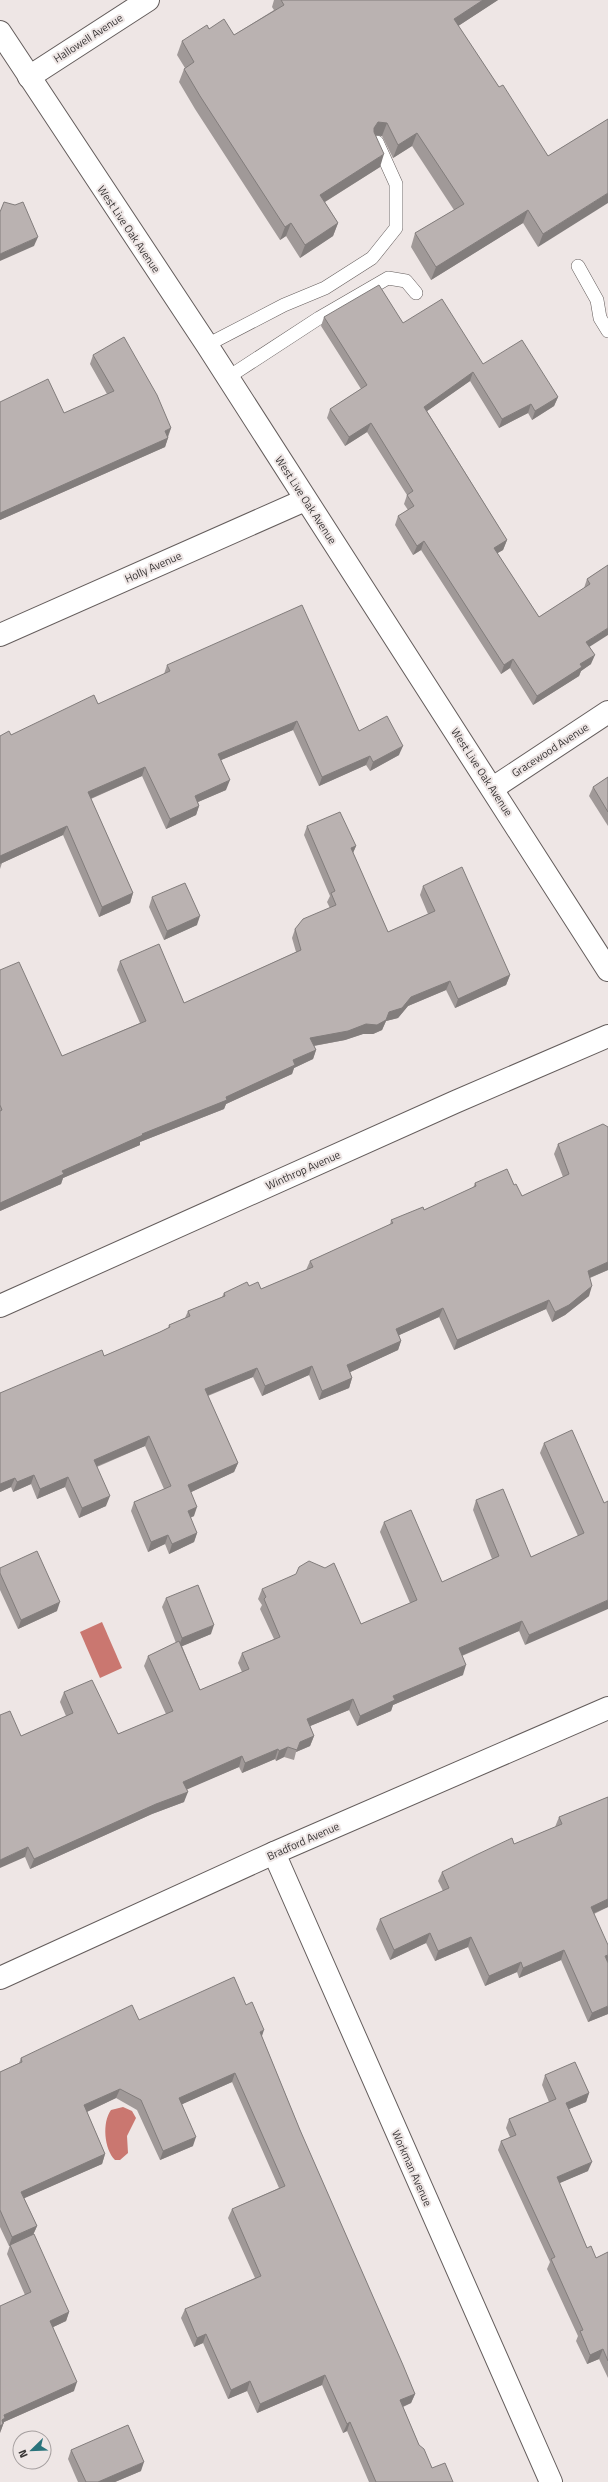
<svg xmlns="http://www.w3.org/2000/svg" width="608" height="2482" font-family="'Titillium Web',sans-serif">
  <style>
    .water { fill: #ca7770 }
    .lines { fill: none; stroke-linecap: round; stroke-linejoin: round }
    .lane-casing { stroke: #645d5c; stroke-width: 14 }
    .street-casing { stroke: #645d5c; stroke-width: 24 }
    .secondary-casing { stroke: #645d5c; stroke-width: 24 }
    .lane { stroke: #fff; stroke-width: 13 }
    .street { stroke: #fff; stroke-width: 22 }
    .secondary { stroke: #fff; stroke-width: 22 }
    .wall { fill: #a09998 }
    .shaded-wall { fill: #827d7c }
    .building { fill: #bab2b1; stroke: #827d7c }
    .labels { text-anchor: middle; dominant-baseline: central; stroke-width: 4; stroke-linejoin: round; paint-order: stroke }
    .street-label { font-size: 11px; fill: #383535; stroke: #eee6e5 }
  </style>
  <rect width="100%" height="100%" fill="#eee6e5"/>
  <g class="water">
    <path d="M102 1622 122 1668 100 1678 80 1632Z"/>
    <path d="M123 2107 132 2111 136 2118 127 2136 128 2153 120 2160H115C104 2149 102 2122 111 2110Z"/>
  </g>
  <g class="lines">
    <defs>
      <g id="lane">
        <path d="M578 266 597 300 600 318 608 331"/>
        <path d="M207 345 284 305 325 288 372 258 396 228V184L377 142"/>
        <path d="M227 378 319 318 388 278 406 281 416 293"/>
      </g>
      <g id="street">
        <path d="M29 77 148 0"/>
        <path d="M493 788 608 712"/>
        <path d="M0 1306 455 1102 608 1036"/>
        <path d="M274 1853 551 2482"/>
        <path d="M0 1978 274 1853 608 1708"/>
      </g>
      <g id="secondary">
        <path d="M0 32 207 345 608 970"/>
        <path d="M0 635 305 500"/>
      </g>
    </defs>
    <use href="#lane" class="lane-casing"/>
    <use href="#street" class="street-casing"/>
    <use href="#secondary" class="secondary-casing"/>
    <use href="#lane" class="lane"/>
    <use href="#street" class="street"/>
    <use href="#secondary" class="secondary"/>
  </g>
  <g class="wall">
    <path d="M274 0H498L458 26 499 87 548 156 608 119 538 247 523 223 431 280 411 247 415 233 454 210 412 146 393 158 382 136 376 135 380 167 325 202 338 223 333 236 300 258 286 236 280 240 195 109 179 82 184 69 185 68 177 55 182 41 209 29 234 35 274 10 272 7Z"/>
    <path d="M324 317 403 323 483 364 558 397 554 406 532 420 528 413 499 428 470 381 427 411 507 540 503 550 497 553 539 617 584 588 587 579 608 565 589 647 591 664 581 671 579 676 533 705 510 668 501 674 421 550 413 555 395 525 398 516 408 510 404 504 407 495 367 432 345 446 327 418 330 409 361 389 321 326Z"/>
    <path d="M93 355 171 428 165 447 0 520V402L64 413 107 394 90 364Z"/>
    <path d="M167 665 359 731 399 755 370 771 366 765 319 786 293 730 221 760 226 790 198 802 199 806 196 815 166 829 142 776 91 799 133 893 130 903 99 917 63 835 2 863 0 869V736L11 735 98 704 164 674Z"/>
    <path d="M608 777V826L589 796 593 787Z"/>
    <path d="M307 826 356 846 353 853 388 932 428 914 420 895 423 886 510 975 506 985 455 1008 446 990 408 1006 398 1018 386 1021 382 1030 373 1034H363L345 1040 314 1046 316 1050 313 1059 294 1068 292 1074 226 1104 224 1109 140 1142V1145L63 1178 61 1184 0 1211V970L62 1056 140 1023 117 970 120 961 184 1003 296 952 292 938 295 929 330 908 327 902 330 896 304 835Z"/>
    <path d="M152 897 197 925 164 940 149 907Z"/>
    <path d="M608 1127V1270L590 1278 589 1296 565 1315 552 1322 546 1309 454 1350 439 1317 399 1335 401 1341 398 1350 350 1372 352 1378 349 1388 319 1400 309 1375 262 1396 253 1377 208 1396 238 1463 234 1472 191 1492 194 1516 190 1518 197 1533 194 1542 169 1554 165 1544 148 1552 131 1511 134 1502 164 1489 145 1446 97 1467 106 1506 79 1518 65 1487 37 1499 31 1484 13 1492 11 1487 0 1492V1393L104 1356 160 1332 168 1328 169 1325 185 1318 188 1311 222 1297 224 1293 249 1286 261 1289 306 1270 310 1261 390 1225 391 1220 424 1210 473 1188 475 1183 514 1185 522 1196 563 1177 554 1154 558 1144Z"/>
    <path d="M544 1443 604 1503 525 1645 519 1631 462 1656 463 1675 393 1705 391 1711 357 1726 349 1710 310 1726 314 1736 310 1746 296 1752 294 1760 284 1757 276 1761 275 1759 242 1773 239 1767 186 1789 184 1802 152 1814 30 1869 25 1857 21 1736 66 1716 60 1702 64 1692 118 1734 166 1714 144 1666 148 1656 176 1643 162 1607 166 1598 211 1634 182 1646 200 1690 242 1672 238 1663 242 1653 274 1639 260 1609 262 1605 258 1599 262 1589 361 1624 410 1603 380 1532 384 1522 442 1582 492 1559 473 1510 476 1500 531 1557 578 1536 540 1453Z"/>
    <path d="M0 1568 57 1611 18 1629 0 1590Z"/>
    <path d="M608 1797V1907L594 1914 608 2014 588 2022 561 1960 519 1978 517 1972 485 1986 468 1947 435 1961 426 1943 390 1960 376 1929 380 1919 443 1891 438 1881 442 1872 514 1844 555 1827 559 1817Z"/>
    <path d="M246 2005 262 2037 300 2130 415 2394 411 2403 403 2407 419 2445 432 2468 453 2482H369L347 2431 343 2433 322 2385 257 2413 247 2391 228 2399 203 2343 194 2347 181 2318 185 2309 255 2278 228 2218 232 2209 279 2188 232 2082 182 2104 193 2146 160 2160 137 2110 116 2098 87 2112 105 2154 102 2164 24 2198 37 2226 33 2235 9 2246 0 2227V2072L19 2063 21 2058 139 2020Z"/>
    <path d="M545 2075 589 2093 586 2102 569 2109 588 2171 559 2183 587 2248 596 2258 608 2252V2378L599 2359 587 2364 576 2341 578 2336 547 2269 550 2262 498 2150 501 2141 510 2137 506 2128 509 2119 549 2102 542 2085Z"/>
    <path d="M10 2245 69 2312 66 2321 53 2327 74 2391 4 2422 0 2433 25 2295 7 2254Z"/>
    <path d="M71 2450 141 2471 115 2482H78L68 2459Z"/>
  </g>
  <g class="shaded-wall">
    <path d="M483 0H498L449 32 454 19Z"/>
    <path d="M378 122 387 123 382 136 373 135 374 128Z"/>
    <path d="M417 133 412 146 393 158 398 145Z"/>
    <path d="M384 154 380 167 315 208 320 195Z"/>
    <path d="M608 193V203L538 247 543 234Z"/>
    <path d="M528 210 523 223 431 280 436 267Z"/>
    <path d="M291 223 286 236 280 240 285 227Z"/>
    <path d="M338 223 333 236 300 258 305 245Z"/>
    <path d="M38 237 34 246 0 261V254Z"/>
    <path d="M473 372 470 381 420 416 424 407Z"/>
    <path d="M558 397 554 406 532 420 535 411Z"/>
    <path d="M531 404 528 413 499 428 502 419Z"/>
    <path d="M371 423 367 432 345 446 349 437Z"/>
    <path d="M171 428 167 438 165 431Z"/>
    <path d="M168 438 165 447 0 520V513Z"/>
    <path d="M507 540 503 550 491 557 494 548Z"/>
    <path d="M424 541 421 550 413 555 417 546Z"/>
    <path d="M608 628V635L583 651 586 642Z"/>
    <path d="M595 655 591 664 581 671 579 676 533 705 537 696 580 664Z"/>
    <path d="M513 659 510 668 501 674 504 665Z"/>
    <path d="M297 721 293 730 214 763 218 754Z"/>
    <path d="M403 746 399 755 370 771 373 762Z"/>
    <path d="M370 756 366 765 319 786 322 777Z"/>
    <path d="M145 767 142 776 85 801 88 792Z"/>
    <path d="M230 780 226 790 191 805 195 796Z"/>
    <path d="M199 806 196 815 166 829 170 819Z"/>
    <path d="M67 826 63 835 0 864V856Z"/>
    <path d="M356 846 352 855 351 848Z"/>
    <path d="M133 893 130 903 99 917 102 907Z"/>
    <path d="M200 916 197 925 164 940 167 931Z"/>
    <path d="M510 975 506 985 455 1008 458 999Z"/>
    <path d="M450 981 446 990 408 1006 398 1018 386 1021 382 1030 373 1034H363L345 1040 307 1047 310 1038 389 1012 411 997Z"/>
    <path d="M316 1050 313 1059 294 1068 292 1074 226 1104 224 1109 140 1142V1145L63 1178 61 1184 0 1211V1203L62 1171 142 1134 226 1097 293 1060Z"/>
    <path d="M608 1262V1270L584 1280 588 1271Z"/>
    <path d="M592 1286 589 1296 565 1315 552 1322 555 1312Z"/>
    <path d="M549 1300 546 1309 454 1350 457 1340Z"/>
    <path d="M443 1308 439 1317 393 1338 396 1329Z"/>
    <path d="M401 1341 398 1350 344 1375 347 1365Z"/>
    <path d="M312 1366 309 1375 262 1396 265 1386Z"/>
    <path d="M257 1368 253 1377 201 1398 205 1389Z"/>
    <path d="M352 1378 349 1388 319 1400 322 1391Z"/>
    <path d="M149 1436 145 1446 90 1469 94 1460Z"/>
    <path d="M238 1463 234 1472 185 1495 188 1485Z"/>
    <path d="M34 1475 31 1484 13 1492 17 1482Z"/>
    <path d="M68 1477 65 1487 37 1499 40 1489Z"/>
    <path d="M15 1478 11 1487 0 1492V1484Z"/>
    <path d="M110 1496 106 1506 79 1518 82 1508Z"/>
    <path d="M197 1507 194 1516 184 1520 188 1511Z"/>
    <path d="M197 1533 194 1542 169 1554 172 1544Z"/>
    <path d="M168 1535 165 1544 148 1552 151 1542Z"/>
    <path d="M608 1600V1609L525 1645 529 1635Z"/>
    <path d="M60 1602 57 1611 18 1629 21 1620Z"/>
    <path d="M522 1621 519 1631 456 1658 459 1648Z"/>
    <path d="M214 1625 211 1634 178 1648 182 1638Z"/>
    <path d="M466 1665 463 1675 393 1705 391 1711 357 1726 360 1716 393 1696Z"/>
    <path d="M353 1699 349 1710 303 1729 307 1719Z"/>
    <path d="M314 1736 310 1746 296 1752 300 1742Z"/>
    <path d="M288 1747 284 1757 276 1761 279 1751Z"/>
    <path d="M278 1749 275 1759 242 1773 245 1763Z"/>
    <path d="M242 1756 239 1767 179 1793 183 1782Z"/>
    <path d="M188 1792 184 1802 152 1814 30 1869 34 1859 156 1804Z"/>
    <path d="M28 1847 25 1857 0 1868V1860Z"/>
    <path d="M608 1899V1907L587 1916 591 1907Z"/>
    <path d="M430 1933 426 1943 390 1960 394 1950Z"/>
    <path d="M471 1937 468 1947 435 1961 438 1951Z"/>
    <path d="M564 1950 561 1960 519 1978 523 1968Z"/>
    <path d="M608 1955V1964L605 1956Z"/>
    <path d="M521 1962 517 1972 485 1986 489 1976Z"/>
    <path d="M608 2006V2014L588 2022 592 2013Z"/>
    <path d="M264 2030 261 2039 260 2032Z"/>
    <path d="M235 2073 232 2082 176 2107 179 2098Z"/>
    <path d="M120 2089 116 2098 80 2115 84 2105Z"/>
    <path d="M589 2093 586 2102 562 2112 566 2103Z"/>
    <path d="M196 2137 193 2146 160 2160 163 2151Z"/>
    <path d="M105 2154 102 2164 18 2201 21 2192Z"/>
    <path d="M592 2162 588 2171 553 2186 557 2177Z"/>
    <path d="M37 2226 33 2235 9 2246 12 2237Z"/>
    <path d="M69 2312 66 2321 47 2330 50 2321Z"/>
    <path d="M206 2334 203 2343 194 2347 197 2338Z"/>
    <path d="M603 2349 599 2359 587 2364 590 2355Z"/>
    <path d="M325 2375 322 2385 257 2413 260 2404Z"/>
    <path d="M250 2381 247 2391 228 2399 231 2390Z"/>
    <path d="M77 2382 74 2391 4 2422 0 2433V2425L4 2415Z"/>
    <path d="M415 2394 411 2403 397 2409 400 2400Z"/>
    <path d="M350 2422 347 2431 343 2433 347 2424Z"/>
    <path d="M144 2462 141 2471 115 2482H98Z"/>
  </g>
  <g class="building">
    <path d="M281 0H483L454 19 499 87 503 85 548 156 608 119V193L543 234 528 210 436 267 415 233 464 204 417 133 398 145 387 123 378 122 374 128V132L384 154 320 195 338 223 305 245 291 223 285 227 200 96 184 69 194 62 182 41 207 25 209 29 224 19 234 35 284 5Z"/>
    <path d="M4 202 15 205 23 202 38 237 0 254V212Z"/>
    <path d="M379 285 403 323 442 299 483 364 522 340 558 397 535 411 531 404 502 419 473 372 424 407 507 540 494 548 539 617 590 584 587 579 608 565V628L586 642 595 655 580 664 582 667 537 696 513 659 504 665 424 541 417 546 398 516 414 506 407 495 413 491 371 423 349 437 330 409 367 385 324 317Z"/>
    <path d="M124 337 157 395 171 428 165 431 168 438 0 513V402L48 379 64 413 114 391 93 355Z"/>
    <path d="M302 605 359 731 387 716 403 746 373 762 370 756 322 777 297 721 218 754 230 780 195 796 199 806 170 819 145 767 88 792 133 893 102 907 67 826 0 856V736L9 731 11 735 94 695 98 704 170 671 167 665Z"/>
    <path d="M608 777V812L593 787Z"/>
    <path d="M340 812 356 846 351 848 388 932 435 911 423 886 462 867 510 975 458 999 450 981 411 997 402 1008 389 1012 386 1020 377 1025 366 1024 348 1031 310 1038 316 1050 293 1060 295 1065 226 1097 227 1100 142 1134 143 1135 62 1171 64 1174 0 1203V1111L2 1110 0 1105V970L19 962 62 1056 146 1021 120 961 159 944 184 1003 301 950 295 929 303 919 336 905 331 893 335 891 307 826Z"/>
    <path d="M185 883 200 916 167 931 152 897Z"/>
    <path d="M603 1124 608 1127V1262L588 1271 592 1286 569 1305 555 1312 549 1300 457 1340 443 1308 396 1329 401 1341 347 1365 352 1378 322 1391 312 1366 265 1386 257 1368 205 1389 238 1463 188 1485 197 1507 188 1511 197 1533 172 1544 168 1535 151 1542 134 1502 171 1486 149 1436 94 1460 110 1496 82 1508 68 1477 40 1489 34 1475 17 1482 15 1478 0 1484V1393L102 1350 104 1356 160 1332 170 1327 169 1325 190 1316 188 1311 225 1296 224 1293 247 1282 249 1286 258 1282 261 1289 313 1267 310 1261 393 1223 391 1220 423 1207 424 1210 476 1186 475 1183 507 1169 514 1185 516 1184 522 1196 569 1174 558 1144Z"/>
    <path d="M572 1430 604 1503 608 1501V1600L529 1635 522 1621 459 1648 466 1665 393 1696 395 1700 360 1716 353 1699 307 1719 314 1736 300 1742 297 1750 288 1747 279 1751 278 1749 245 1763 242 1756 183 1782 188 1792 156 1804 34 1859 28 1847 0 1860V1715L10 1711 21 1736 73 1713 64 1692 92 1680 118 1734 173 1711 148 1656 179 1641 200 1690 249 1669 242 1653 280 1637 264 1599 266 1597 262 1589 296 1574 299 1567 309 1561 325 1568 334 1563 361 1624 417 1600 384 1522 411 1510 442 1582 499 1556 476 1500 503 1489 531 1557 584 1533 544 1443Z"/>
    <path d="M37 1551 60 1602 21 1620 0 1573V1568Z"/>
    <path d="M198 1585 214 1625 182 1638 166 1598Z"/>
    <path d="M608 1797V1899L591 1907 608 1945V1955L605 1956 608 1963V2006L592 2013 564 1950 523 1968 521 1962 489 1976 471 1937 438 1951 430 1933 394 1950 380 1919 449 1888 442 1872 476 1855 512 1838 514 1844 562 1824 559 1817Z"/>
    <path d="M234 1977 246 2005 252 2002 264 2030 260 2032 300 2130 403 2365 415 2394 400 2400 419 2445 424 2449 432 2468 445 2463 453 2482H376L350 2422 347 2424 325 2375 260 2404 250 2381 231 2390 206 2334 197 2338 185 2309 261 2276 232 2209 285 2186 235 2073 179 2098 196 2137 163 2151 141 2100 120 2089 84 2105 105 2154 21 2192 37 2226 12 2237 0 2210V2072L22 2062 21 2058 132 2005 139 2020Z"/>
    <path d="M575 2062 589 2093 566 2103 592 2162 557 2177 587 2248 591 2246 596 2258 608 2252V2361L603 2349 590 2355 580 2331 583 2330 551 2259 555 2257 501 2141 516 2135 509 2119 556 2099 545 2075Z"/>
    <path d="M34 2234 69 2312 50 2321 77 2382 4 2415 5 2418 2 2420 3 2424 0 2426V2306L31 2292 10 2245Z"/>
    <path d="M128 2425 144 2462 98 2482H86L71 2450Z"/>
  </g>
  <g class="labels">
    <g class="street-label">
      <text transform="translate(88 38) rotate(-33)">Hallowell Avenue</text>
      <text transform="translate(129 229) rotate(56)">West Live Oak Avenue</text>
      <text transform="translate(306 500) rotate(57)">West Live Oak Avenue</text>
      <text transform="translate(153 567) rotate(-24)">Holly Avenue</text>
      <text transform="translate(550 750) rotate(-33)">Gracewood Avenue</text>
      <text transform="translate(482 772) rotate(57)">West Live Oak Avenue</text>
      <text transform="translate(303 1170) rotate(-24)">Winthrop Avenue</text>
      <text transform="translate(303 1841) rotate(-24)">Bradford Avenue</text>
      <text transform="translate(412 2168) rotate(66)">Workman Avenue</text>
    </g>
  </g>
  <g transform="translate(32 2450) rotate(247)"><circle r="19" fill="#eee6e5" stroke="#a59f9f"/>
  <path d="M0-3L7 15L0 10L-7 15Z" fill="#29737b"/>
  <text y="-6" font-size="11" font-weight="bold" text-anchor="middle" fill="#383535">N</text>
  </g>
</svg>
